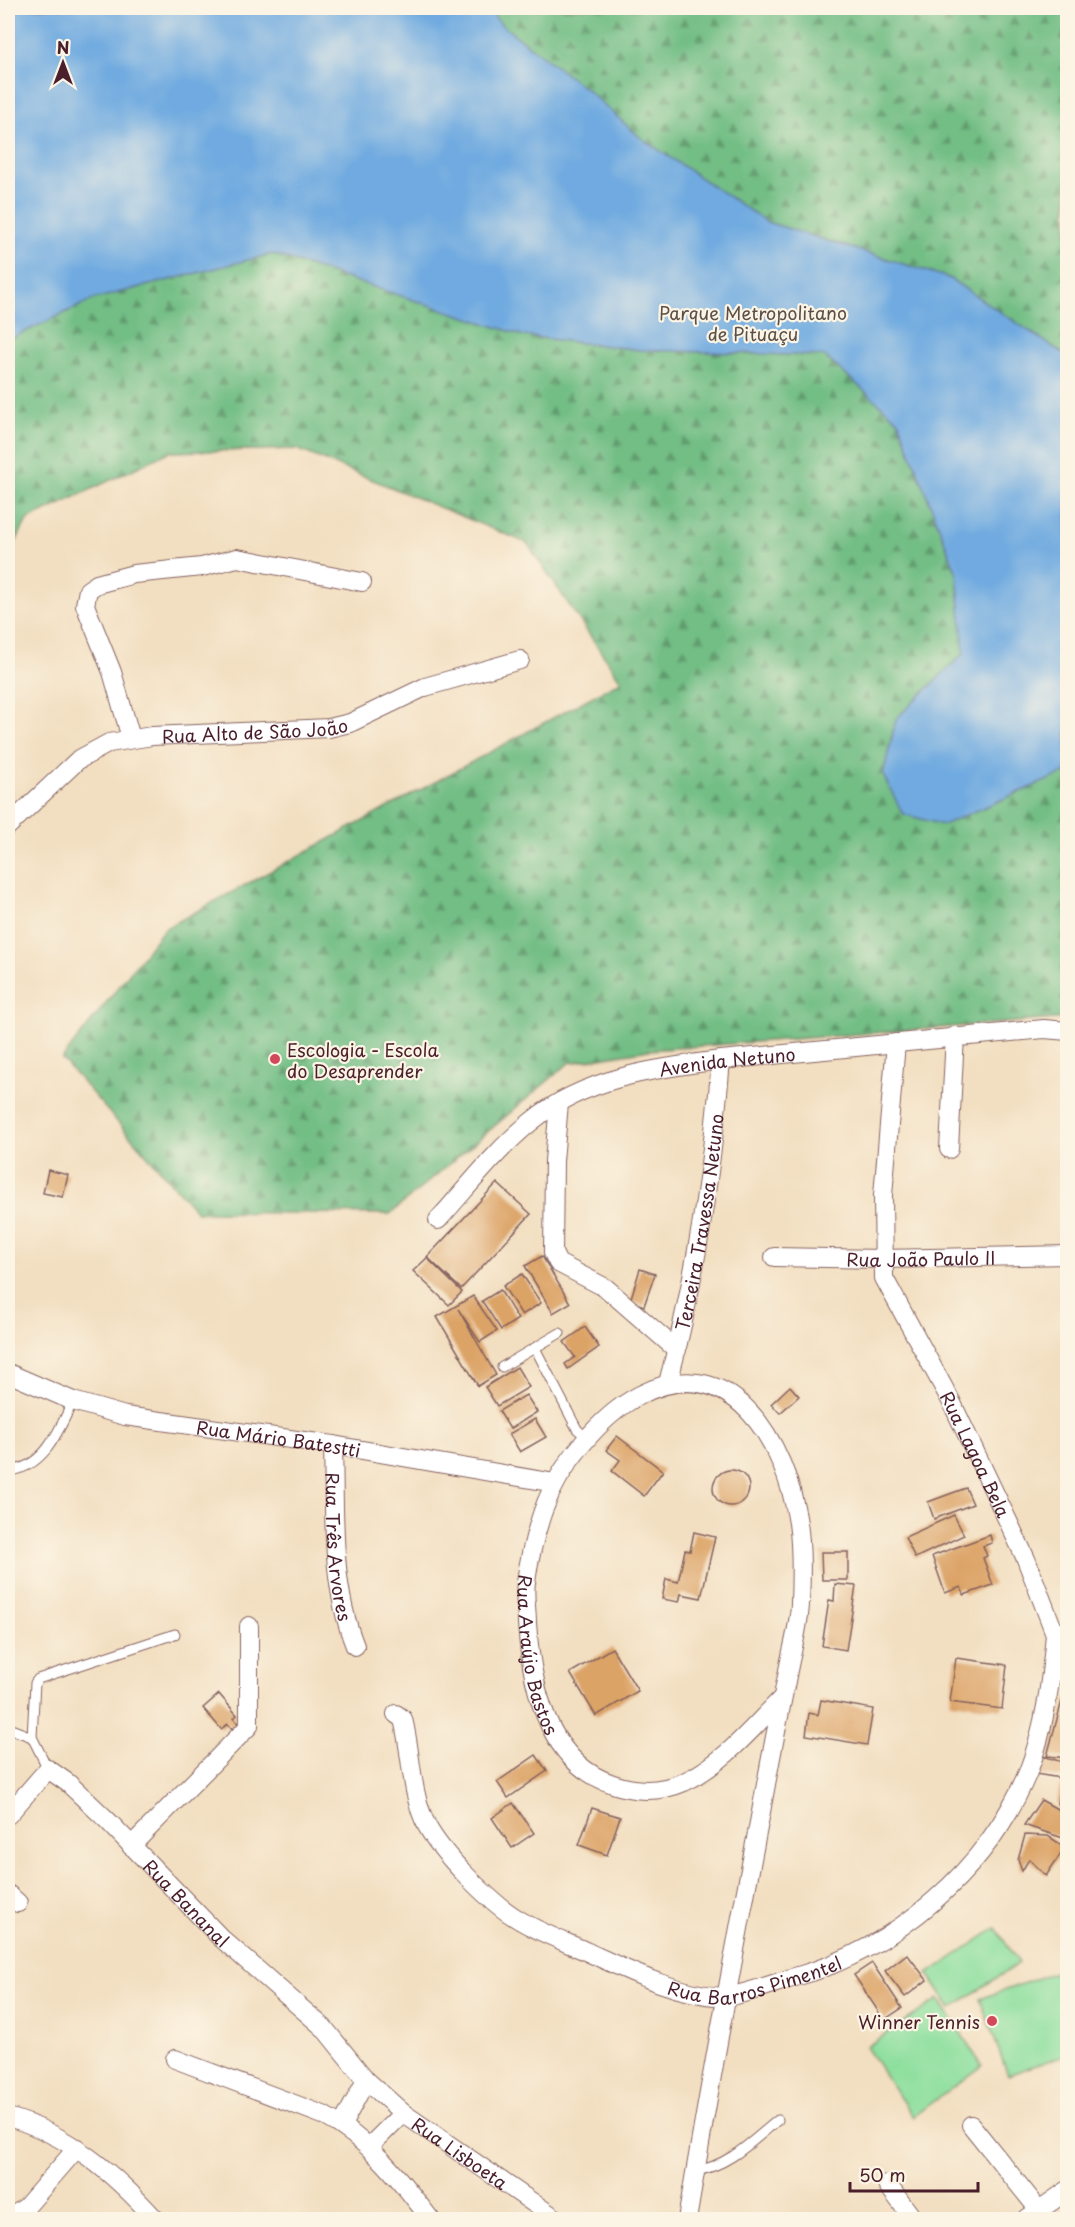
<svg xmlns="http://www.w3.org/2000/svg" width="1075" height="2227" font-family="'Playpen Sans',sans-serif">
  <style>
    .forest { fill: url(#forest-firs); stroke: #5e6e58; stroke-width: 1.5 }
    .pitch { fill: #8ddf9e; stroke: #6c7f64; stroke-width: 1.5 }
    .water { fill: #70aae0; stroke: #5d6486; stroke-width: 1.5 }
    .building { fill: #dca366 }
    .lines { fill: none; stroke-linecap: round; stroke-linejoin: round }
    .lane-casing { stroke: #85625f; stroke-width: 11 }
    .street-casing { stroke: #85625f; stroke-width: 20 }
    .lane { stroke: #fff; stroke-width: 9 }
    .street { stroke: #fff; stroke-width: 18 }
    .poi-dot { fill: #d1495b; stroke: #fcf5e5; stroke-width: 2 }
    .labels { text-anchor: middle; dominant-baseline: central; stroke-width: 4.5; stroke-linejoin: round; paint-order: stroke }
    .park-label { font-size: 18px; fill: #5b4f48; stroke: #fcf5e5 }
    .street-label { font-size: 18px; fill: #4a1f2b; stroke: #fcf5e5 }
    .poi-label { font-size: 18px; fill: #4a1f2b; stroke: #fcf5e5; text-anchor: start }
  </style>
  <defs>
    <pattern id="forest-firs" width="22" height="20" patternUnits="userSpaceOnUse" patternTransform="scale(1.5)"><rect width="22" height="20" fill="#72be85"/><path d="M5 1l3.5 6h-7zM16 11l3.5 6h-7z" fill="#609a6d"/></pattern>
  </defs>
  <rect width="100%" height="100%" fill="#fcf5e5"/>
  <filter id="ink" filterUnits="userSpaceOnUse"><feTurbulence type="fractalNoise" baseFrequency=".0167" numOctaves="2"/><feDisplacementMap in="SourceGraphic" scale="12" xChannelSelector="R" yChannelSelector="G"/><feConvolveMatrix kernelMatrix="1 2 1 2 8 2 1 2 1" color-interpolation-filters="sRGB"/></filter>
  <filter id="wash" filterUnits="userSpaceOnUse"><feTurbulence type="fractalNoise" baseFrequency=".008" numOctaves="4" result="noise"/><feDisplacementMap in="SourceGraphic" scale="24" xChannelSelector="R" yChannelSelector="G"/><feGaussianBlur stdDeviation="1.35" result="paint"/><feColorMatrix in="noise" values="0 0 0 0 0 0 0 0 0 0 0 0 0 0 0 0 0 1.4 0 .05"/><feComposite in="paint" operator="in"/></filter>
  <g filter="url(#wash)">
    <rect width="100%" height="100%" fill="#f2dec0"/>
    <path class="forest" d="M8 8H1067V1018L649 1050 569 1063 390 1214 197 1212 62 1059 164 929 621 681 527 543 297 449 169 452 27 520 8 557Z"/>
    <g class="pitch">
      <path d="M996 1928 1019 1963 951 2008 928 1974Z"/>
      <path d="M1061 1970 1067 1988V2054L1008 2075 980 1999Z"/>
      <path d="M939 1999 982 2066 913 2117 866 2047Z"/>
    </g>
    <path class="water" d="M8 8H487L502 25 586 89 641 138 767 222 949 278 1067 356V772L943 825 903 814 883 775 896 719 964 653 957 574 898 420 824 356 640 350 524 336 272 254 94 299 8 340Z"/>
    <g id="blocks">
      <g class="building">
        <path d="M48 1170 68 1175 63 1197 43 1193Z"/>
        <path d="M497 1183 531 1214 461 1289 427 1257Z"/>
        <path d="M542 1256 570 1303 553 1313 525 1266Z"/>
        <path d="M427 1258 462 1292 449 1305 413 1271Z"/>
        <path d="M640 1269 655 1274 644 1306 630 1301Z"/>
        <path d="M522 1274 541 1303 522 1315 503 1286Z"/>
        <path d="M500 1290 518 1319 501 1330 482 1301Z"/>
        <path d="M473 1296 497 1331 480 1342 458 1309 496 1375 478 1386 437 1317Z"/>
        <path d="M585 1327 599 1347 568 1369 565 1364 575 1357 564 1342Z"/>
        <path d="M517 1367 529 1387 497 1406 485 1387Z"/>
        <path d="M790 1386 799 1396 780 1413 771 1404Z"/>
        <path d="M526 1395 537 1412 510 1429 499 1411Z"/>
        <path d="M535 1419 546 1437 520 1452 509 1434Z"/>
        <path d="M617 1436 663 1471 644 1496 612 1471 620 1460 606 1450Z"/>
        <circle cx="731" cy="1488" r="18"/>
        <path d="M966 1488 973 1504 934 1519 928 1502Z"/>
        <path d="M954 1515 964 1535 915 1558 905 1537Z"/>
        <path d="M694 1532 715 1537 701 1598 681 1594 679 1602 662 1599 666 1579 678 1582 685 1550 690 1551Z"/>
        <path d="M990 1535 992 1543 983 1546 987 1556 983 1558 993 1585 964 1595 961 1587 945 1593 932 1556Z"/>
        <path d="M821 1552H848V1580H822Z"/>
        <path d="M835 1584 856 1586 846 1650 822 1646 829 1600 834 1601Z"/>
        <path d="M612 1648 638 1691 596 1716 570 1673Z"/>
        <path d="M956 1658 1007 1665 1002 1709 950 1702Z"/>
        <path d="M219 1694 237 1715 234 1718 239 1725 233 1730 228 1724 221 1729 203 1708Z"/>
        <path d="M1063 1697 1068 1698V1758L1047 1756Z"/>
        <path d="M821 1700 873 1709 867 1745 806 1735 809 1713 818 1715Z"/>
        <path d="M536 1755 547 1771 508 1798 497 1782Z"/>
        <path d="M1042 1756 1066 1763 1067 1779 1035 1774Z"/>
        <path d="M1060 1785 1068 1786V1811L1057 1804Z"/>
        <path d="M1041 1800 1068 1815 1063 1838 1024 1825Z"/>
        <path d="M513 1803 534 1833 512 1848 492 1818Z"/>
        <path d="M592 1808 620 1817 607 1855 579 1845Z"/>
        <path d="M1025 1835 1048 1836 1065 1847 1046 1876 1029 1859 1022 1871 1018 1860Z"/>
        <path d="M907 1954 927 1980 905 1997 885 1971Z"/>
        <path d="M872 1963 902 2008 884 2020 854 1975Z"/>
      </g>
    </g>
  </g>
  <g filter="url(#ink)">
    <use href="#blocks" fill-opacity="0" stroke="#85625f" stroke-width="1.5"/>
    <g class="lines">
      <defs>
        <g id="lane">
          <path d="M535 1348 577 1429 587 1438"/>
          <path d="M502 1367 560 1333"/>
          <path d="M8 1471C45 1468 59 1430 73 1401"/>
          <path d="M8 1728 32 1737"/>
          <path d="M48 1769 32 1737 35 1683 38 1679 175 1634"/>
          <path d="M695 2171C729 2166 752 2141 778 2120"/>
        </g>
        <g id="street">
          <path d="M131 738 112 672 85 605 88 590 97 584 134 574 202 567 237 558 362 582"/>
          <path id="s1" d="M8 826 78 760 109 743 152 736 329 728 350 723 425 687 520 660"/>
          <path id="s2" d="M896 1043 883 1195 884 1278 951 1401 1026 1559 1055 1634 1068 1650"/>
          <path d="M559 1103 554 1161 553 1253 558 1263 606 1288 677 1350"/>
          <path d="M949 1149 955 1036"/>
          <path id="s3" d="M438 1220C468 1187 497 1149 532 1121 584 1078 656 1068 721 1060L1044 1029 1068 1031"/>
          <path id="s4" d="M774 1257 882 1259 1068 1255"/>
          <path id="s5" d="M8 1373 73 1401 125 1416 333 1445 555 1483"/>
          <path id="s6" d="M668 1383C696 1278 712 1168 721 1060"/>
          <path id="s7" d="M333 1445C335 1512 330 1583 355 1646"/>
          <path id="s8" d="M396 1714 403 1719C412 1754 410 1793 427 1826 442 1854 487 1899 513 1916 534 1930 558 1939 581 1949 625 1969 673 1994 723 1997 738 1997 778 1982 795 1977 896 1949 988 1869 1028 1772 1045 1728 1051 1681 1055 1634"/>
          <path id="s9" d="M8 1815 48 1769 68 1783 107 1820 221 1938 324 2028 366 2080 403 2113 558 2220"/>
          <path d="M131 1846 249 1726V1626"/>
          <path d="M8 1894 18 1903"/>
          <path d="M175 2059 323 2115C369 2139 400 2179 431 2220"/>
          <path d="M8 2117C68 2134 114 2173 156 2220"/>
          <path d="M342 2125 366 2080"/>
          <path d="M971 2125 1039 2210"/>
          <path d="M370 2146 403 2113"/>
          <path d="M887 2184 914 2220"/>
          <path d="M8 2219 26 2207 77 2148"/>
          <path id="s10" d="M687 2220C710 2083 735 1947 761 1812 769 1766 778 1721 787 1676 791 1652 799 1628 800 1604 801 1578 802 1549 798 1523 786 1444 732 1347 640 1395 599 1416 558 1468 543 1511 535 1534 529 1559 526 1582 524 1595 527 1610 527 1623 531 1684 547 1763 613 1784 636 1792 661 1792 684 1782 723 1764 752 1728 782 1698"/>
          <path d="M1025 2220 1068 2190"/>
        </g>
      </defs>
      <use href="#lane" class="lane-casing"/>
      <use href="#street" class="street-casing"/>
      <use href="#lane" class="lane"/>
      <use href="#street" class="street"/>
    </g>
  </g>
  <g class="poi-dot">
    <circle cx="275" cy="1059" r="6"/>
    <circle cx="992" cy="2021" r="6"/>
  </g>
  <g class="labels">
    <g class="park-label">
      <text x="753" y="312">Parque Metropolitano<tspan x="753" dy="21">de Pituaçu</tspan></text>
    </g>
    <g class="street-label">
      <text stroke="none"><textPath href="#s1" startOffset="278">Rua Alto de São João</textPath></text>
      <text stroke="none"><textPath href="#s3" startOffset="344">Avenida Netuno</textPath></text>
      <text stroke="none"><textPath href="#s6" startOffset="164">Terceira Travessa Netuno</textPath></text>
      <text stroke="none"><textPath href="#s4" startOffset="147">Rua João Paulo II</textPath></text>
      <text stroke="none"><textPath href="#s5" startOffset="280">Rua Mário Batestti</textPath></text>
      <text stroke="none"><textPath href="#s2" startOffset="434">Rua Lagoa Bela</textPath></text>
      <text stroke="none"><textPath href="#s7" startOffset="102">Rua Três Arvores</textPath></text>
      <text stroke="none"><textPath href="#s10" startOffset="1252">Rua Araújo Bastos</textPath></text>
      <text stroke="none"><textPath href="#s9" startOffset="254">Rua Bananal</textPath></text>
      <text stroke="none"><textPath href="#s8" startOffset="504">Rua Barros Pimentel</textPath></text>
      <text stroke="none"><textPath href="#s9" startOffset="626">Rua Lisboeta</textPath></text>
    </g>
    <g class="poi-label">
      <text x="287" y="1049">Escologia - Escola<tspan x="287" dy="21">do Desaprender</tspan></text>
      <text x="980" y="2021" text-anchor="end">Winner Tennis</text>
    </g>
  </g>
  <rect width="1075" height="2227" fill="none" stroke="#fcf5e5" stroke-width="30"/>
  <g transform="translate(63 63)" stroke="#fcf5e5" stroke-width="4.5" paint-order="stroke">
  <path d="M0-4.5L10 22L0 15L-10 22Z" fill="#4a1f2b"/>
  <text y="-9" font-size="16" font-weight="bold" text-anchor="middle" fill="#4a1f2b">N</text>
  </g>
  <path d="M850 2182v9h128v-9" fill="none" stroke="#4a1f2b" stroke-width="3"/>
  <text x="859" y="2182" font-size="18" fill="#4a1f2b" stroke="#fcf5e5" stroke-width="4.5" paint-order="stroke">50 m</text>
</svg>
